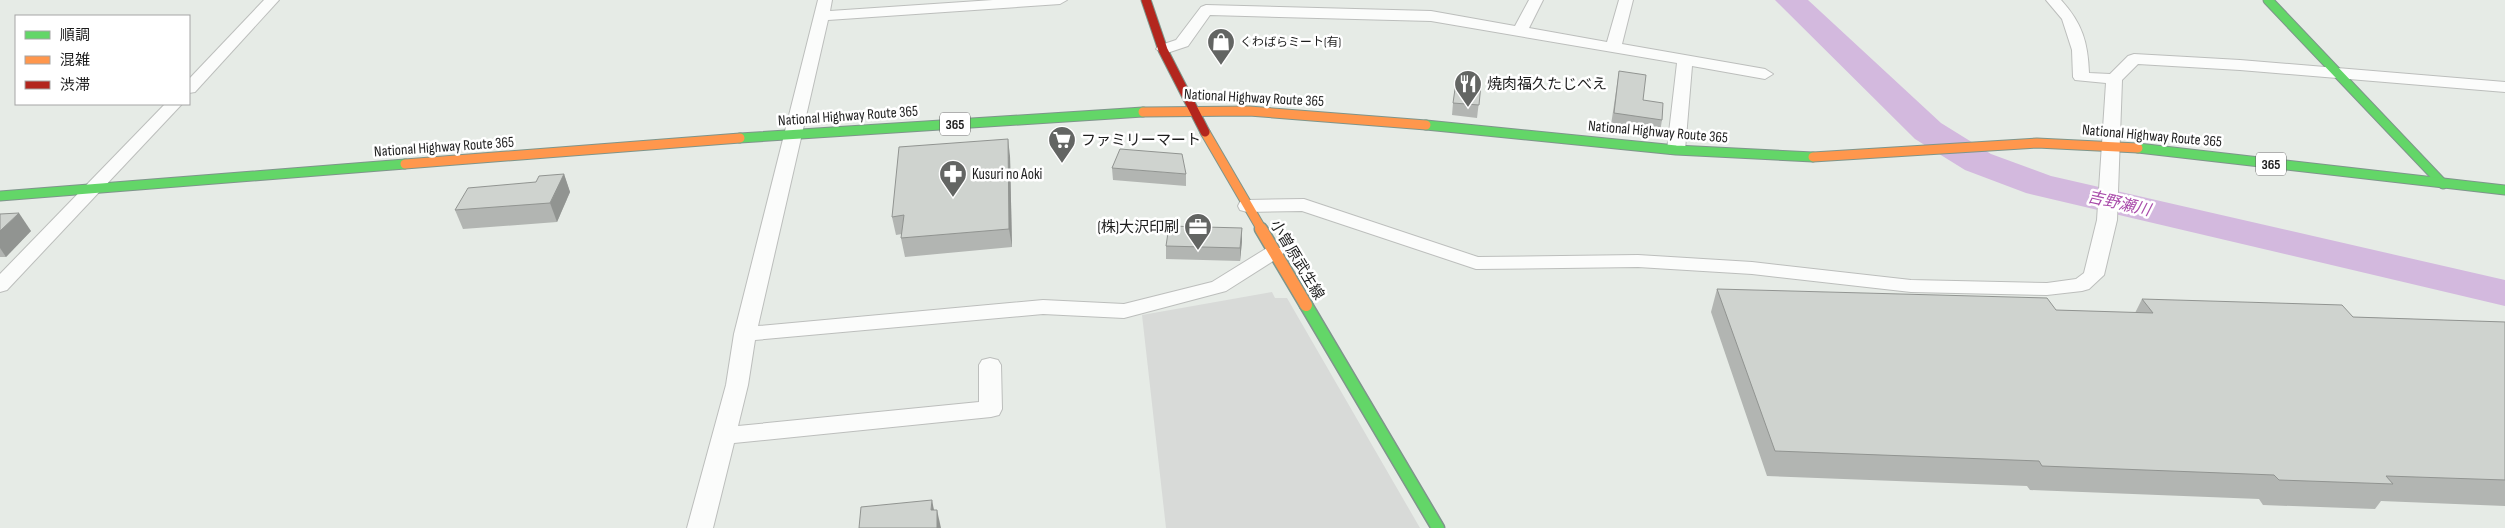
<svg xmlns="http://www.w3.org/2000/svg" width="2505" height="528" font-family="'Sofia Sans Condensed','Noto Sans JP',sans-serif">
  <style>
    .parking { fill: #d8dad8 }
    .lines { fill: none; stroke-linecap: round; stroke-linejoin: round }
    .river { fill: #d3b9de; fill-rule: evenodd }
    .street-casing { stroke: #bcbebc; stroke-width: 2 }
    .fast-far1-casing { stroke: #7e958b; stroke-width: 11 }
    .fast-casing { stroke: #7e958b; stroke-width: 15 }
    .slow-far1-casing { stroke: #7e958b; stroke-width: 11 }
    .slow-casing { stroke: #7e958b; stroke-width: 15 }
    .jam-casing { stroke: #7e958b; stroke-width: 11 }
    .street { fill: #fbfcfb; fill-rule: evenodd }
    .fast-far1 { stroke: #63d668; stroke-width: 9 }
    .fast { stroke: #63d668; stroke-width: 12 }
    .slow-far1 { stroke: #ff974d; stroke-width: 9 }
    .slow { stroke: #ff974d; stroke-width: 12 }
    .jam { stroke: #b3261e; stroke-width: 9 }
    .wall { fill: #b2b5b2 }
    .shaded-wall { fill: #919491 }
    .building { fill: #cfd3cf; stroke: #919491 }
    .labels { text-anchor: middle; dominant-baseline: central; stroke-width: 5; stroke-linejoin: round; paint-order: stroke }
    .far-poi-label { font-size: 12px; fill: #1d1d1d; stroke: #fff; text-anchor: start }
    .shield { fill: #fff; stroke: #616161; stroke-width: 1 }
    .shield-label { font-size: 14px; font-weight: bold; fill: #1d1d1d }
    .poi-label { font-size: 15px; fill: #1d1d1d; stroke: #fff; text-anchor: start }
    .street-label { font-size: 15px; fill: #1d1d1d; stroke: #fff }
    .water-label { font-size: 16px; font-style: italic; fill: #a94caa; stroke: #fff }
  </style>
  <rect width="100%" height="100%" fill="#e6ebe6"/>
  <path class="parking" d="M1272 292 1275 298H1287L1420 528H1166L1142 315Z"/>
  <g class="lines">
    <path class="river" d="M1775 0H1808L1941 123 1991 154 2051 176 2505 280V306L2026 193 1965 170 1915 139Z"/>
    <defs>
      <g id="street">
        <path d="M264 0H279L195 92 189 93V79Z"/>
        <path d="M818 0H832L830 11 993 0H1067L1060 4 828 20 758 326 1043 300 1124 304 1212 282 1267 248H1281L1284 252 1281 256 1226 291 1124 318 1043 314 755 340 748 385 738 426 979 402V365L982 360 990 358 998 360 1001 365 1002 409 999 415 991 417 734 443 713 528H687L726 385 734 334Z"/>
        <path d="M1529 0H1543L1529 28 1607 42 1619 0H1633L1622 44 1765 69 1773 74 1765 79 1692 66 1685 150 1682 154H1670L1667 150 1677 63 1431 21 1210 15 1188 46 1164 54 1156 49 1158 46 1176 40 1201 7 1206 5 1431 11 1515 26Z"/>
        <path d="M2046 0H2061C2082 23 2088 42 2089 73L2110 74 2128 56 2134 54 2240 60 2505 82V92L2240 70 2138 64 2122 80 2117 220 2104 275 2089 289 2082 291 2047 295 1911 292 1752 274 1638 267 1476 269 1302 211 1247 212 1240 210 1238 206 1240 202 1247 200 1304 199 1478 257 1638 255 1752 262 1911 280 2047 283 2076 279 2084 273 2097 220 2106 83 2075 80 2073 77 2072 50 2062 19Z"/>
        <path d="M165 104H182L7 290 0 292V274Z"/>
      </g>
      <g id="fast-far1">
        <path d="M2268 0 2443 184"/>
        <path d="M1426 125 1676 150 1813 157"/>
        <path d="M740 138 1143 112"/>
        <path d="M2138 148 2505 190"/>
        <path d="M0 196 405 164"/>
      </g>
      <path id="fast" d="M1306 305 1438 528"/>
      <g id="slow-far1">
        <path d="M1143 112 1249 111 1426 125"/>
        <path d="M1205 132 1262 230"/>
        <path d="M1813 157 2037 143 2138 148"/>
        <path d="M405 164 740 138"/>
      </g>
      <path id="slow" d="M1261 229 1306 305"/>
      <path id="jam" d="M1146 0 1163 50 1205 132"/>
    </defs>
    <use href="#street" class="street-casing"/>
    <use href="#fast-far1" class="fast-far1-casing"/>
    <use href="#fast" class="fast-casing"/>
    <use href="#slow-far1" class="slow-far1-casing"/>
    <use href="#slow" class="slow-casing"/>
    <use href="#jam" class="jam-casing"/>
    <use href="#street" class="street"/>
    <use href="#fast-far1" class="fast-far1"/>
    <use href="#fast" class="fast"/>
    <use href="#slow-far1" class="slow-far1"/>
    <use href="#slow" class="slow"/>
    <use href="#jam" class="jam"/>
  </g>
  <g class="wall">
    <path d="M1619 71 1643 100 1662 120 1660 132 1611 125Z"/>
    <path d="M1481 84 1477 118 1452 115 1453 103Z"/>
    <path d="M1010 156 1012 247 905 257 901 238 902 234 896 235 892 217Z"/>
    <path d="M1112 168 1186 174V186L1113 180Z"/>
    <path d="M564 174 570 192 557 222 463 229 455 210Z"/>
    <path d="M0 214 31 231 6 257H0Z"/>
    <path d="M1242 228V241L1240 261 1166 259V246Z"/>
    <path d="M1717 289 2056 310 2135 313 2142 299 2353 317 2505 322V506L2381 501 2375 509 2263 505 2259 499 2030 490 2027 486 1767 476 1711 312Z"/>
  </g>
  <g class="shaded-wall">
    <path d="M1008 139 1010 156 1012 247 1009 229Z"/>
    <path d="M564 174 570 192 557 222 550 203Z"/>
    <path d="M19 213 31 231 6 257 0 248V231Z"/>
    <path d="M1242 228V241L1240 261V248Z"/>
    <path d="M932 500 936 520 931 510Z"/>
    <path d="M937 510 941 528H937Z"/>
  </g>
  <g class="building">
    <path d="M1619 71 1646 75 1643 100 1663 103 1662 120 1614 113Z"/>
    <path d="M1456 82 1481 84 1479 105 1453 103Z"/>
    <path d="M1008 139 1009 229 901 238 904 215 892 217 899 147Z"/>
    <path d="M1120 149 1182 154 1186 174 1112 168Z"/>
    <path d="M564 174 550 203 455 210 468 188 536 182 539 176Z"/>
    <path d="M19 213 0 231V214Z"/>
    <path d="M1169 226 1242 228 1240 248 1166 246Z"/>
    <path d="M1717 289 2047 298 2056 310 2153 313 2142 299 2342 305 2353 317 2505 322V480L2386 476 2393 484 2279 480 2274 475 2042 466 2039 461 1775 451Z"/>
    <path d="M932 500 931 510H937V528H859L861 507Z"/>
  </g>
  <defs>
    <symbol id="shop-pin" viewBox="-11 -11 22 30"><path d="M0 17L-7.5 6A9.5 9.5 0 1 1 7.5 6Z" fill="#636563" stroke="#fff"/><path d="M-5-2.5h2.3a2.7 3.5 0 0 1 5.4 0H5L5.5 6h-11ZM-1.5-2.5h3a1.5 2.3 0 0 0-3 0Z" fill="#fff"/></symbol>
    <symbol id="restaurant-pin" viewBox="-11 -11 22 30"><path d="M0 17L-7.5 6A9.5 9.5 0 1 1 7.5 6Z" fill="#636563" stroke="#fff"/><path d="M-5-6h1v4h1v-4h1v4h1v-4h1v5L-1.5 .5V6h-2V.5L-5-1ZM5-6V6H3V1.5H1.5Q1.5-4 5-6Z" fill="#fff"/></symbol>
    <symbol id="supermarket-pin" viewBox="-11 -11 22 30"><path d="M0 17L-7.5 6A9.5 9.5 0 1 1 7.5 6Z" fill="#636563" stroke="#fff"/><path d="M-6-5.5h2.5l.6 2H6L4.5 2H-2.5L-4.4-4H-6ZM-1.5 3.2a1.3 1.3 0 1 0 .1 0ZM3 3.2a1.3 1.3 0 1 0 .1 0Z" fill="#fff"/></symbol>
    <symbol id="pharmacy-pin" viewBox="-11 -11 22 30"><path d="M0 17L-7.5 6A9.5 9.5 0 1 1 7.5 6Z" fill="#636563" stroke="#fff"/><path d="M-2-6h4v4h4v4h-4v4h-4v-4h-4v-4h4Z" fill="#fff"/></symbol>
    <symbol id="office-pin" viewBox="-11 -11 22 30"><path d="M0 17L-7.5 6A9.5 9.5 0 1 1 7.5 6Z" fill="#636563" stroke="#fff"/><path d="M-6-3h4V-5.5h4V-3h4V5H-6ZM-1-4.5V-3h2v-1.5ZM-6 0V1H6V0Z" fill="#fff"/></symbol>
  </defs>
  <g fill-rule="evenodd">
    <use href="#shop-pin" x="1205" y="26" width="32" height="43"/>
    <use href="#restaurant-pin" x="1452" y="68" width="32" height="43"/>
    <use href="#supermarket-pin" x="1046" y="124" width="32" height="43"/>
    <use href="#pharmacy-pin" x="937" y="158" width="32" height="43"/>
    <use href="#office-pin" x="1182" y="211" width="32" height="43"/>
  </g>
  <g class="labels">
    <g class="far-poi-label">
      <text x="1240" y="42">くわばらミート(有)</text>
    </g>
    <g class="shield">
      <rect x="940" y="112.5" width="30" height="23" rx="4"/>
      <rect x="2256" y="152.5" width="30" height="23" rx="4"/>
    </g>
    <g class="shield-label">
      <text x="955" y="124">365</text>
      <text x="2271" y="164">365</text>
    </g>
    <g class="poi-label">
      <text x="1487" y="84">焼肉福久たじべえ</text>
      <text x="1081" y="140">ファミリーマート</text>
      <text x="972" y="174">Kusuri no Aoki</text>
      <text x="1179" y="227" text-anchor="end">(株)大沢印刷</text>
    </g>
    <g class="street-label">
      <text transform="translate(1254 98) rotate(3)">National Highway Route 365</text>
      <text transform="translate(848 116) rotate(-4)">National Highway Route 365</text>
      <text transform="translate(1658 132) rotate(5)">National Highway Route 365</text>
      <text transform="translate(2152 136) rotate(5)">National Highway Route 365</text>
      <text transform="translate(444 147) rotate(-4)">National Highway Route 365</text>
      <text transform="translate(1297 260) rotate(59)">小曽原武生線</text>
    </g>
    <g class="water-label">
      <text transform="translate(2119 204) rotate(13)">吉野瀬川</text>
    </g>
  </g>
  <rect x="15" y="15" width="175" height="90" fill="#ffffff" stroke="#a5a5a5"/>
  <rect x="25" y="31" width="25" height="8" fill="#63d668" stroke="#a5a5a5"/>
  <text x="60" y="40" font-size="15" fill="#1d1d1d">順調</text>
  <rect x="25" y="56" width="25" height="8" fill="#ff974d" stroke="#a5a5a5"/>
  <text x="60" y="65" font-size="15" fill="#1d1d1d">混雑</text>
  <rect x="25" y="81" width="25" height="8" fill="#b3261e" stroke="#a5a5a5"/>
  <text x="60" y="90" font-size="15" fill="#1d1d1d">渋滞</text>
</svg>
